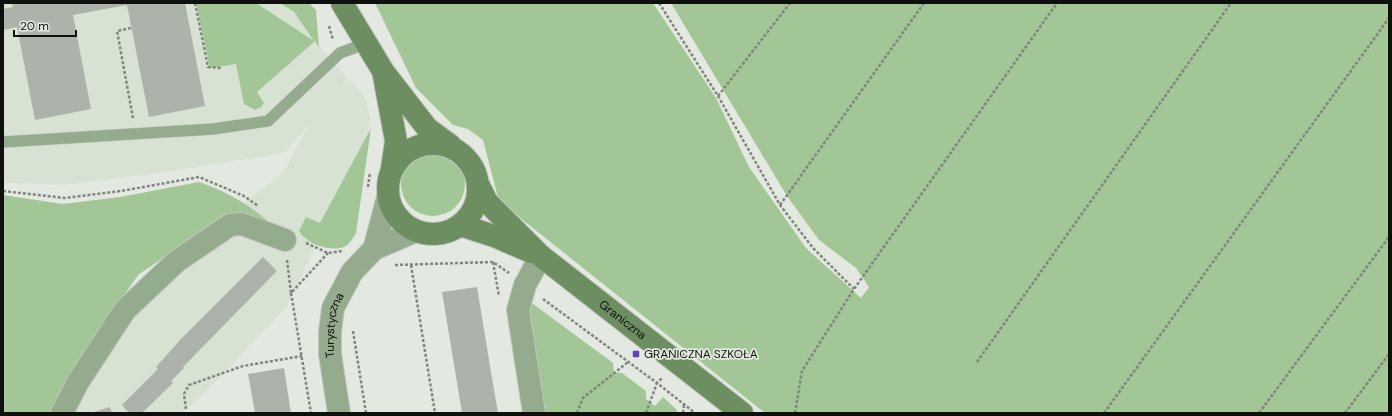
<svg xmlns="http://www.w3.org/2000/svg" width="1392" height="416" font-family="'DM Sans',sans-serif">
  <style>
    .built { fill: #d7e2d3 }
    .green { fill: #a2c695 }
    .building { fill: #adb3ab }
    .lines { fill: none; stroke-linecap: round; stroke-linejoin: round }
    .lane-casing { stroke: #c1c6bf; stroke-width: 12 }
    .street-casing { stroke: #c1c6bf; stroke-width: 24 }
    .secondary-casing { stroke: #c1c6bf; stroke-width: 24 }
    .path { stroke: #81857f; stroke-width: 2.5; stroke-dasharray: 3 2; stroke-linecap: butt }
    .lane { stroke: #95ab8d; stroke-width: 11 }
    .street { stroke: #95ab8d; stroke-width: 22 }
    .secondary { stroke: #6d8e61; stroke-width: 22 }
    .poi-dot { fill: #5e44bc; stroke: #e3e9e1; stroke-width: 1.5 }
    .labels { text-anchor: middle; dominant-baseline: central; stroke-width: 3.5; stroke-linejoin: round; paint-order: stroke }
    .street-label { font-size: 12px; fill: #0e100d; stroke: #e3e9e1 }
    .poi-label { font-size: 12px; fill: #0e100d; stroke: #e3e9e1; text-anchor: start }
  </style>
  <rect width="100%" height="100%" fill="#e3e9e1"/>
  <path class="built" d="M3 3H280L305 20 315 41 348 79 341 88 351 80 366 98 370 117 367 138 287 306 208 390 182 413H54L151 272 282 174 309 125 284 153 186 169 66 185 3 183Z"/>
  <g class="green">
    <path d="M196 3H256L314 41 294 12 280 3H309L316 10 319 47 315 41 257 92 264 103 261 107 255 110 244 104 236 64 210 68Z"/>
    <path d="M375 3H653L716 98 749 167 806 248 861 298 869 287 856 268 819 240 787 196 671 3H1389V413H765L499 201 483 140 468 129 453 125 416 88Z"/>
    <path d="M371 128 356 233C353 238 350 244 344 247 329 252 307 244 299 231L306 217 320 223Z"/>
    <circle cx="433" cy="184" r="32"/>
    <path d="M199 182C230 193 248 204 274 226L195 237 139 274 111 313 54 413H3V195L63 204 120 197Z"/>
    <path d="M529 301 613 363 614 372 622 373 646 391V399L655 406 663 397 677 410V413H540L525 323Z"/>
  </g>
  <g class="building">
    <path d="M12 3H185L205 106 149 117 127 5 73 15 91 109 35 120 17 27 3 30V9L13 7Z"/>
    <path d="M263 257 277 271 183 367 184 368 171 381 173 383 142 413H129L122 405 158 369 156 367 181 339Z"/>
    <path d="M477 287 491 372 498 413H462L442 292Z"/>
    <path d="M284 368 291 413H255L248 374Z"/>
    <path d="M110 407 112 413H91Z"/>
  </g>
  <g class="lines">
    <defs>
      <path id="lane" d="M3 142 213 129 268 121 340 53 367 43"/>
      <g id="street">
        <path d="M374 249 388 197"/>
        <path d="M62 413 78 382 125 310 177 261 230 225 242 224 285 240"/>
        <path id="s1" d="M339 413 330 354V332L333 308 352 272 374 249 416 231"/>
        <path d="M534 413 518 310 525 285 541 256"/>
      </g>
      <g id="secondary">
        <path d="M342 3 383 71 396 141 392 168"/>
        <path d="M386 75 427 128 450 145"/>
        <circle cx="433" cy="189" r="45"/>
        <path id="s2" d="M479 186 487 202 541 256 742 413"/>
        <path d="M460 225 494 236 531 252"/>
      </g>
    </defs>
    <use href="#lane" class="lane-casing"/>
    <use href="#street" class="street-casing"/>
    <use href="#secondary" class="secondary-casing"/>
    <g class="path">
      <path d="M195 3 208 67 221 68"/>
      <path d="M659 3 718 96 780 205 813 248 854 289"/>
      <path d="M329 26 333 40"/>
      <path d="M131 28 117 31 133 118"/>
      <path d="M718 96 790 3"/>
      <path d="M368 187 370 172"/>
      <path d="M3 191 65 198 121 191 199 177 244 196 258 206"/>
      <path d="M780 205 924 3"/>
      <path d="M306 243 328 253 342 251"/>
      <path d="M287 260 291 293 328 253"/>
      <path d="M493 262 499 296"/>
      <path d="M395 265 493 262 509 273"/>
      <path d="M411 265 435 413"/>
      <path d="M291 293 311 413"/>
      <path d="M543 299 657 383 662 378"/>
      <path d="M353 331 366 413"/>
      <path d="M977 362 1231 3"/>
      <path d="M186 409 184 394 189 385 243 366 302 356"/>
      <path d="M577 413 583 398 628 362"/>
      <path d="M646 413 657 383 695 413"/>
      <path d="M683 413 684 405"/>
      <path d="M795 413 802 371 854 289 1057 3"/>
      <path d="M1104 413 1389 18"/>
      <path d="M1259 413 1389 237"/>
      <path d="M1345 413 1389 354"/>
    </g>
    <use href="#lane" class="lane"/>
    <use href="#street" class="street"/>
    <use href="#secondary" class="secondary"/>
  </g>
  <rect class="poi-dot" x="632" y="350" width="8" height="8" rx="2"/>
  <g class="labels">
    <g class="street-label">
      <text stroke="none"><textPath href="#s2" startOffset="198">Graniczna</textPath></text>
      <text stroke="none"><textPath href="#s1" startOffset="89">Turystyczna</textPath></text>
    </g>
    <g class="poi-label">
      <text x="644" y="354">GRANICZNA SZKOŁA</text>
    </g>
  </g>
  <rect width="1392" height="416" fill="none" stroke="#0e100d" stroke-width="8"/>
  <path d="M14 30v6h62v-6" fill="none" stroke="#0e100d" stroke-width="2"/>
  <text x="20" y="30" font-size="12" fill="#0e100d" stroke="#e3e9e1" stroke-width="3" paint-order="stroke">20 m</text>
</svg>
